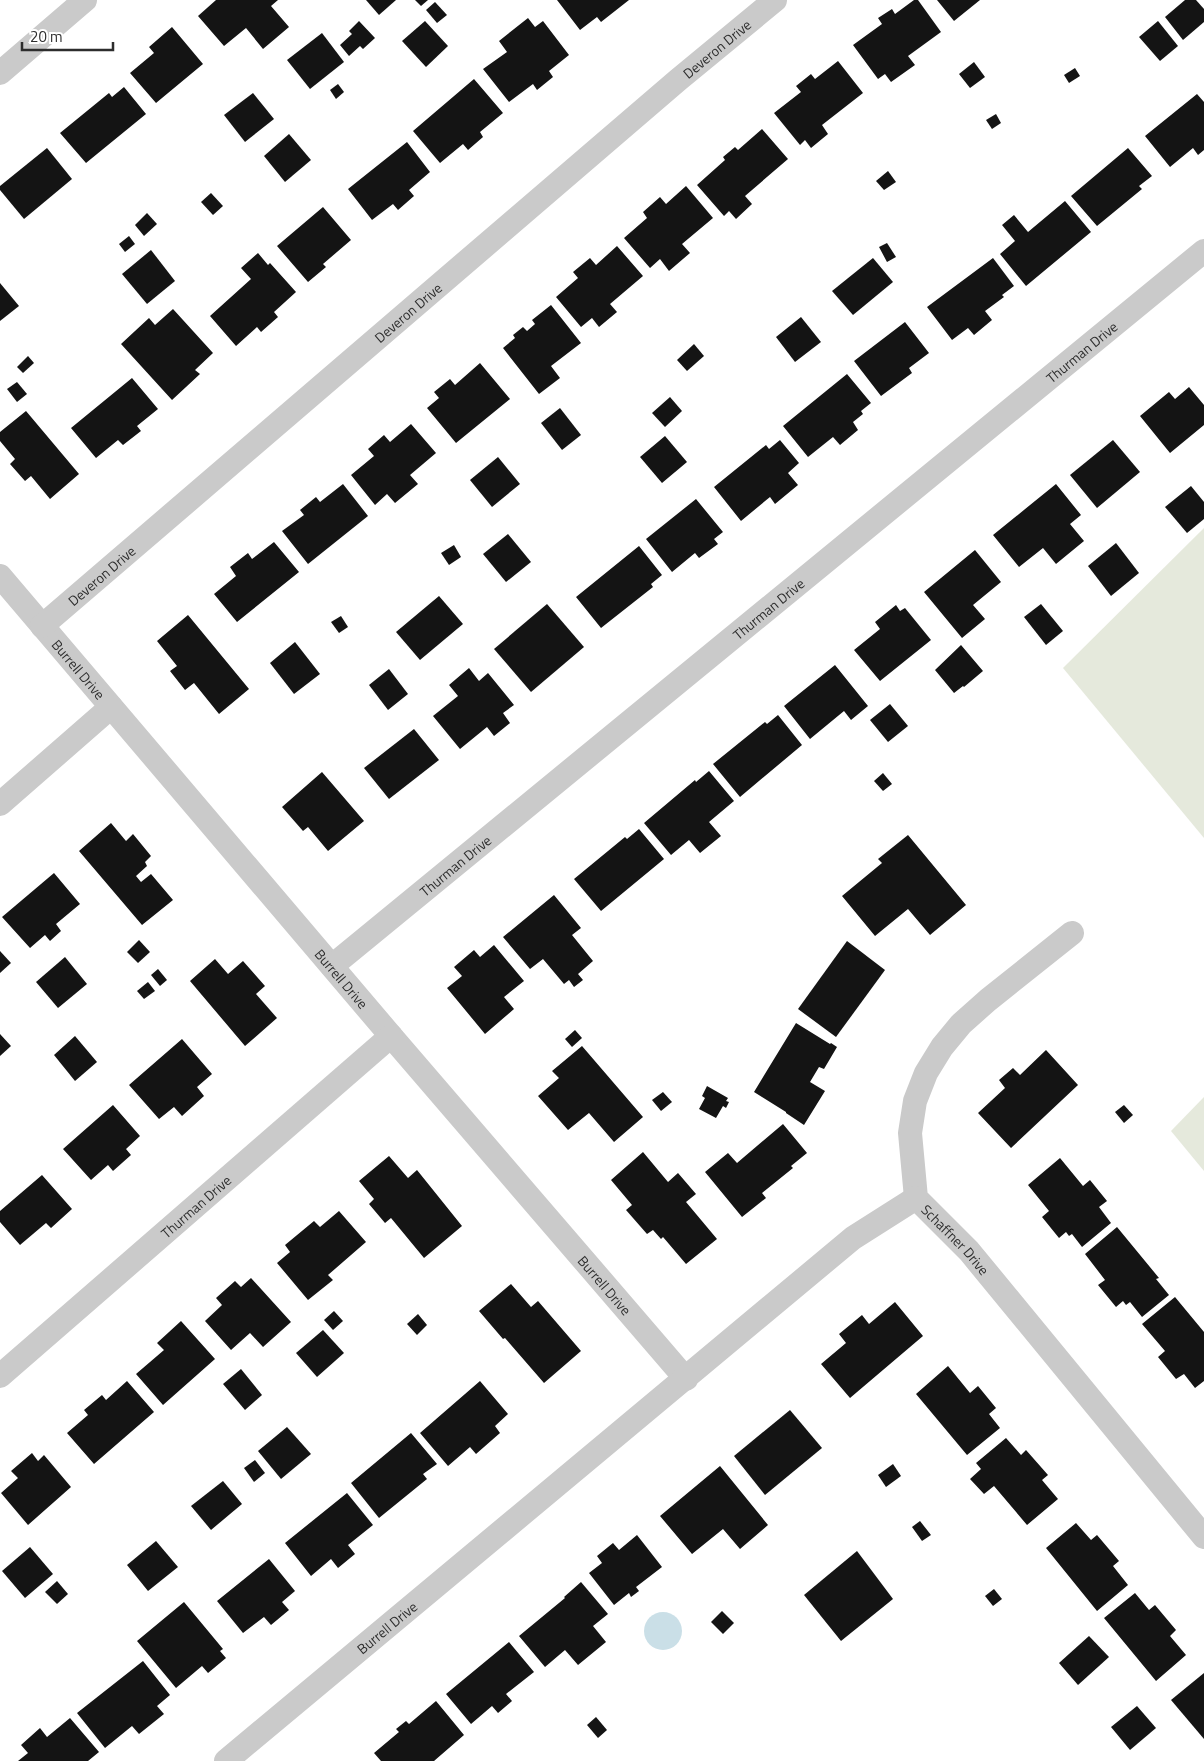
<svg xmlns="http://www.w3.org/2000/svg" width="1204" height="1761" font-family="'Titillium Web',sans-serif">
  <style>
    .green { fill: #e5e9dc }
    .water { fill: #cadfe7 }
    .building { fill: #141414 }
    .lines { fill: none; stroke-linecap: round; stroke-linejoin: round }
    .minor { stroke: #cacaca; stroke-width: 24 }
    .labels { text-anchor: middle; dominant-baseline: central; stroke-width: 5; stroke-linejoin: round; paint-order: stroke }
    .street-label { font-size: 14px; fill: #2d2d2d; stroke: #fff }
  </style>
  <rect width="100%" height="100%" fill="#fff"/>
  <g class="green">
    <path d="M1204 528V838L1063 668Z"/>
    <path d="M1204 1097V1171L1171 1131Z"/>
  </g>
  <circle class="water" cx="663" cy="1631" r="19"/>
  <g class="building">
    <path d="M216 0H278L271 6 289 27 263 49 246 28 224 46 198 16Z"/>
    <path d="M366 0H396L379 15Z"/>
    <path d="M415 0H428L421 6Z"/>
    <path d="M557 0H629L601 22 597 17 580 30Z"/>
    <path d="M914 0H918L941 32 908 56 915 65 891 82 885 74 878 79 853 45 882 24 878 18 892 9 895 14Z"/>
    <path d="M937 0H980L954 21Z"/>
    <path d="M1185 0H1196L1204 9V22L1183 40 1165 17Z"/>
    <path d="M435 2 447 15 437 23 426 10Z"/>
    <path d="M528 18 535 27 543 21 569 55 549 71 553 77 537 90 533 84 509 102 483 69 507 52 499 41Z"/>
    <path d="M359 21 375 38 363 49 360 46 349 56 340 45 352 34 349 31Z"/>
    <path d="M425 21 448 46 426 67 402 41Z"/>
    <path d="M1158 21 1178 46 1160 61 1139 37Z"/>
    <path d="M172 27 203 64 156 103 130 73 154 53 149 47Z"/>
    <path d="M322 33 344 62 310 89 287 60Z"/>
    <path d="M838 61 863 93 822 125 828 134 811 148 805 140 800 145 774 113 801 92 796 86 811 74 815 79Z"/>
    <path d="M974 62 985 77 970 88 959 74Z"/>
    <path d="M1075 68 1080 76 1069 83 1064 75Z"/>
    <path d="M474 79 503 113 480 132 483 137 468 150 463 144 440 163 413 131Z"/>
    <path d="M338 84 344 92 336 99 330 90Z"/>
    <path d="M124 87 146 114 86 163 60 133 109 93 112 97Z"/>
    <path d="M253 93 274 119 245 142 224 115Z"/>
    <path d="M1197 94 1204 102V150L1198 155 1193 148 1170 167 1145 136Z"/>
    <path d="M996 114 1001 123 992 129 986 120Z"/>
    <path d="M762 129 788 159 745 196 752 204 736 219 729 211 724 216 697 185 725 160 723 157 735 147 738 150Z"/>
    <path d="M289 134 311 160 285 182 264 156Z"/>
    <path d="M407 142 430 172 409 190 414 196 398 210 393 204 372 220 348 189Z"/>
    <path d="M47 148 72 179 24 219 0 190V186Z"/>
    <path d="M1128 148 1152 176 1139 186 1142 189 1097 226 1071 196Z"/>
    <path d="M888 171 896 182 884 190 876 181Z"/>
    <path d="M686 186 713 218 682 244 690 253 669 271 660 259 650 268 624 238 647 218 643 212 660 197 666 204Z"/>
    <path d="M211 193 223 206 213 215 201 202Z"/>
    <path d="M1065 201 1091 232 1026 286 1000 254 1015 241 1002 225 1014 215 1028 232Z"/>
    <path d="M323 207 351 240 323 264 326 267 308 282 277 246Z"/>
    <path d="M147 213 157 224 144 236 135 225Z"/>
    <path d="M129 236 135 244 125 252 119 244Z"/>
    <path d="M887 243 896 257 887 262 879 247Z"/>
    <path d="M617 246 643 276 610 304 617 312 599 327 592 318 581 327 556 297 578 278 573 272 590 258 596 265Z"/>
    <path d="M151 250 175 281 147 304 122 274Z"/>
    <path d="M258 253 268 265 270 263 296 292 274 312 278 317 261 332 257 327 236 346 210 316 251 279 241 268Z"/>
    <path d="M873 258 893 282 853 315 832 291Z"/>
    <path d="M993 258 1014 286 1002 295 1004 297 985 311 992 320 974 335 968 328 952 340 927 307Z"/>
    <path d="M0 283 19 306 0 321Z"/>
    <path d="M551 305 581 343 551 366 560 378 539 394 503 348 515 338 513 335 523 327 527 331 535 324 532 320Z"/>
    <path d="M173 309 213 353 195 370 200 374 172 400 121 344 149 318 155 325Z"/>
    <path d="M801 317 821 342 795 362 776 337Z"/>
    <path d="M905 322 929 353 909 368 912 373 881 396 854 361Z"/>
    <path d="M694 344 704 356 687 371 677 360Z"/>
    <path d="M28 356 34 363 23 373 17 367Z"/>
    <path d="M480 363 510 399 456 443 427 408 439 398 434 392 450 379 455 385Z"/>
    <path d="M847 374 871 403 861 411 863 414 853 422 858 430 840 445 833 437 808 457 783 426Z"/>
    <path d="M132 378 158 409 137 426 141 431 123 445 118 440 96 458 71 428Z"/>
    <path d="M17 382 27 394 17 402 7 389Z"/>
    <path d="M1189 387 1204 405V425L1170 453 1140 416 1169 392 1175 399Z"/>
    <path d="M670 397 682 411 665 427 652 413Z"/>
    <path d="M560 408 581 435 562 450 541 423Z"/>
    <path d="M26 411 79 474 50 499 31 476 25 481 10 464 15 459 0 441V432Z"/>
    <path d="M411 424 436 453 410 475 418 484 395 503 387 494 375 505 351 475 374 456 368 449 384 435 390 442Z"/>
    <path d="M665 436 687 462 662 483 640 457Z"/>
    <path d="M780 440 799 463 788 473 798 485 775 504 770 497 741 521 714 487 766 445 769 449Z"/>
    <path d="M1113 440 1140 472 1097 508 1070 475Z"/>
    <path d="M498 457 520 484 492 507 470 480Z"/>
    <path d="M343 484 368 516 308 564 282 531 304 515 300 510 316 497 320 502Z"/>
    <path d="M1056 484 1081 515 1070 524 1084 541 1056 564 1043 548 1019 567 993 535Z"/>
    <path d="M1191 486 1204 502V519L1187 533 1165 507Z"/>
    <path d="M696 499 723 532 714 539 718 544 699 558 695 553 672 572 646 539Z"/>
    <path d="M508 534 531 562 506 582 483 554Z"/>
    <path d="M274 542 299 572 237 622 214 594 236 576 230 567 248 553 252 559Z"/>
    <path d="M1116 543 1139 573 1111 596 1088 566Z"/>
    <path d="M454 545 461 557 449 565 441 553Z"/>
    <path d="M639 546 662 575 651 584 653 587 601 628 576 597Z"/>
    <path d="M975 550 1001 582 973 605 985 619 962 638 924 592Z"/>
    <path d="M439 596 463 624 420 660 396 632Z"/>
    <path d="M547 604 584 647 531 692 494 649Z"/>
    <path d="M1041 604 1063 631 1046 645 1024 617Z"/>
    <path d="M896 605 900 611 905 608 931 640 880 681 854 650 880 629 875 622Z"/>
    <path d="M188 615 249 689 219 714 194 683 185 690 170 671 177 666 157 641Z"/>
    <path d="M341 616 348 627 339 633 331 622Z"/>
    <path d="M295 642 320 674 294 694 270 663Z"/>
    <path d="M961 645 983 671 964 687 963 686 954 693 935 670Z"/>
    <path d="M835 665 868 706 851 720 844 711 810 739 784 706Z"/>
    <path d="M469 668 479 681 488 673 514 705 503 713 510 723 494 736 487 727 460 749 433 716 458 696 449 685Z"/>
    <path d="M389 669 408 694 388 710 369 685Z"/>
    <path d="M890 704 908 726 888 742 870 720Z"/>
    <path d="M778 715 802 745 740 797 713 764 765 722 767 724Z"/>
    <path d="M414 729 439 760 389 799 364 768Z"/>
    <path d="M709 771 734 801 709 822 721 836 700 853 689 840 671 855 644 823 695 780 696 782Z"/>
    <path d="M322 772 364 821 328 851 308 827 303 831 282 807Z"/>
    <path d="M883 773 892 784 883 791 874 781Z"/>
    <path d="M111 823 126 841 133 834 151 856 145 862 147 866 136 876 141 882 151 874 173 900 142 925 79 851Z"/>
    <path d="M639 829 664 859 601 911 574 879 625 837 627 839Z"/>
    <path d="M908 835 966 905 930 935 908 909 875 936 842 896 882 863 878 859Z"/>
    <path d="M54 873 80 904 56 924 61 931 50 941 45 935 30 948 2 917Z"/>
    <path d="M554 895 581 928 572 935 593 961 578 974 583 980 574 987 569 980 564 984 543 959 530 969 503 937Z"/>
    <path d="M139 940 150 952 138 963 127 952Z"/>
    <path d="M847 941 885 970 836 1037 798 1009Z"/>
    <path d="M494 945 524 981 504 997 514 1009 485 1034 447 988 462 976 454 967 474 950 480 957Z"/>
    <path d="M0 951 11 963 0 973Z"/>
    <path d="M65 957 87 984 58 1008 36 982Z"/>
    <path d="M215 959 228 974 243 961 265 986 256 994 277 1018 245 1046 190 981Z"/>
    <path d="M158 969 167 980 160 986 151 975Z"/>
    <path d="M148 982 155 991 144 999 137 991Z"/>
    <path d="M796 1023 830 1044 831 1043 837 1047 824 1069 819 1067 810 1082 825 1091 804 1125 786 1113V1112L754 1092Z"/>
    <path d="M575 1030 582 1038 572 1047 565 1039Z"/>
    <path d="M0 1034 11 1046 0 1056Z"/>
    <path d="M75 1036 97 1062 75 1081 54 1055Z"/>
    <path d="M182 1039 212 1074 197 1087 204 1096 182 1116 174 1107 159 1119 129 1085Z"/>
    <path d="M582 1046 643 1117 614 1142 589 1113 568 1130 538 1096 559 1078 552 1071Z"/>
    <path d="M1046 1050 1078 1085 1011 1148 978 1113 1005 1088 999 1080 1013 1068 1020 1075Z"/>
    <path d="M707 1086 728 1098 726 1101 729 1102 726 1108 723 1106 716 1118 699 1109 705 1098 702 1096Z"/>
    <path d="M663 1092 672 1102 661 1111 652 1100Z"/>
    <path d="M113 1105 140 1136 126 1149 131 1155 113 1171 108 1165 91 1180 63 1149Z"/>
    <path d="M1124 1105 1133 1115 1124 1123 1115 1112Z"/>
    <path d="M783 1124 807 1153 791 1166 793 1168 762 1193 766 1198 742 1217 705 1172 728 1153 737 1163Z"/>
    <path d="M643 1152 668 1182 678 1173 696 1194 686 1202 717 1239 686 1264 663 1237 661 1239 653 1230 647 1234 626 1210 632 1205 611 1180Z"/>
    <path d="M389 1156 408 1178 417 1170 462 1226 424 1258 391 1218 385 1223 369 1204 374 1199 359 1181Z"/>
    <path d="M1060 1158 1083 1186 1090 1180 1107 1201 1099 1207 1111 1223 1082 1247 1072 1234 1069 1236 1066 1232 1059 1238 1042 1217 1049 1211 1028 1185Z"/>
    <path d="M42 1175 72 1209 51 1228 46 1223 20 1245 0 1222V1211Z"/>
    <path d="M339 1211 366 1242 328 1275 333 1280 308 1300 277 1263 290 1252 285 1245 314 1221 320 1227Z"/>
    <path d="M1117 1227 1159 1278 1156 1279 1169 1295 1142 1317 1130 1302 1126 1305 1123 1301 1116 1307 1098 1285 1105 1280 1085 1254Z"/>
    <path d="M251 1278 291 1322 263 1347 250 1333 231 1350 205 1321 222 1305 216 1298 235 1281 241 1287Z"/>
    <path d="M511 1284 531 1307 538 1301 581 1351 544 1383 505 1338 503 1339 479 1311Z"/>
    <path d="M1175 1297 1204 1332V1381L1195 1388 1184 1374 1176 1379 1158 1357 1165 1351 1142 1324Z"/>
    <path d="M895 1302 923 1336 850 1398 821 1364 846 1343 839 1334 862 1315 869 1324Z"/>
    <path d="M334 1311 343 1321 333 1330 324 1320Z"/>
    <path d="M418 1314 427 1325 417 1335 407 1324Z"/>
    <path d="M181 1321 215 1359 163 1405 136 1374 164 1350 157 1343Z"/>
    <path d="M323 1330 344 1353 317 1377 296 1353Z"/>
    <path d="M948 1366 970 1393 978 1386 996 1408 989 1414 1000 1428 967 1455 916 1394Z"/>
    <path d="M241 1369 262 1395 245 1410 223 1384Z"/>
    <path d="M127 1381 154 1412 94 1464 67 1433 88 1415 84 1410 102 1395 106 1400Z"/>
    <path d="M480 1381 508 1414 495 1426 500 1433 476 1454 470 1447 448 1466 420 1433Z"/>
    <path d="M790 1410 822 1448 765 1495 734 1456Z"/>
    <path d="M287 1427 311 1454 281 1479 258 1451Z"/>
    <path d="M411 1433 437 1464 423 1474 427 1479 379 1518 351 1483Z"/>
    <path d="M1006 1438 1021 1455 1026 1450 1048 1475 1042 1480 1058 1499 1027 1525 994 1486 984 1494 970 1479 981 1469 976 1463Z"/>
    <path d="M32 1453 38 1461 44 1455 71 1487 28 1525 1 1493 18 1478 11 1471Z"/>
    <path d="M255 1460 265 1473 254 1482 244 1468Z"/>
    <path d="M893 1464 901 1476 886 1487 878 1475Z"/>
    <path d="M720 1466 768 1525 740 1549 723 1529 692 1554 660 1516Z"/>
    <path d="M223 1481 242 1504 211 1530 191 1506Z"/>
    <path d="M347 1493 373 1525 348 1545 355 1554 338 1568 331 1559 311 1576 285 1543Z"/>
    <path d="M920 1521 931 1535 922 1541 912 1527Z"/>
    <path d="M1076 1523 1091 1540 1097 1535 1119 1561 1113 1566 1128 1585 1097 1611 1046 1548Z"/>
    <path d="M637 1535 662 1567 636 1587 639 1591 631 1597 629 1593 614 1605 589 1573 602 1563 597 1556 613 1543 619 1550Z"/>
    <path d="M156 1541 178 1567 148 1591 127 1565Z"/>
    <path d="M30 1547 53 1574 25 1598 2 1571Z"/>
    <path d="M857 1551 893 1599 841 1641 804 1595Z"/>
    <path d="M269 1559 295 1591 282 1602 289 1610 271 1625 264 1617 243 1633 217 1601Z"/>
    <path d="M57 1581 68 1594 57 1604 45 1592Z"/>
    <path d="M581 1582 608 1614 593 1626 606 1642 578 1665 565 1650 545 1667 519 1636 565 1598 564 1597Z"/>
    <path d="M994 1589 1002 1599 993 1606 985 1596Z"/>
    <path d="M1135 1593 1149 1610 1155 1605 1176 1630 1170 1636 1186 1655 1156 1681 1104 1618Z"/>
    <path d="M184 1602 223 1649 220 1651 226 1658 208 1673 202 1666 176 1688 137 1641Z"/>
    <path d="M722 1611 734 1623 723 1634 711 1622Z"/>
    <path d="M1089 1636 1109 1657 1078 1685 1059 1663Z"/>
    <path d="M509 1642 534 1672 506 1694 512 1701 498 1713 492 1706 471 1724 446 1694Z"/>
    <path d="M143 1661 170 1695 157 1706 164 1714 139 1734 132 1726 105 1748 77 1713Z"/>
    <path d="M1204 1673V1739L1171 1700Z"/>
    <path d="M436 1701 464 1735 434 1761H381L374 1753 399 1732 396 1729 406 1721 409 1724Z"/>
    <path d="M1137 1706 1156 1728 1130 1750 1111 1727Z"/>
    <path d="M596 1717 607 1730 598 1738 587 1725Z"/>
    <path d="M70 1718 99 1752 88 1761H18L28 1753 21 1745 40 1728 47 1737Z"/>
  </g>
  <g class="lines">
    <g class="minor">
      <path d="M0 73 85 0"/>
      <path id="s1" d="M0 576 391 1036 686 1379"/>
      <path id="s2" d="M42 626 678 80 775 0"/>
      <path d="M0 804 111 707"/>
      <path id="s3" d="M1072 933 988 1000 961 1024 942 1047 926 1073 915 1101 910 1133 916 1198 969 1251 1204 1537"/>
      <path id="s4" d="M332 966 1204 251"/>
      <path id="s5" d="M0 1376 391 1036"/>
      <path id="s6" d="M226 1761 853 1238 916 1198"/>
    </g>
  </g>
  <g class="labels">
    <g class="street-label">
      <text stroke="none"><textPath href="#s2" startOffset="888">Deveron Drive</textPath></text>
      <text stroke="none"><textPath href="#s2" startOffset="482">Deveron Drive</textPath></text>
      <text stroke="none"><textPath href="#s4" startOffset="969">Thurman Drive</textPath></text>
      <text stroke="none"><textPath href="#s2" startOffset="78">Deveron Drive</textPath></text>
      <text stroke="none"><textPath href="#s4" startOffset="564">Thurman Drive</textPath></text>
      <text stroke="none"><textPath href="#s1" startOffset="122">Burrell Drive</textPath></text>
      <text stroke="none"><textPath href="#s4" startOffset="159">Thurman Drive</textPath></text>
      <text stroke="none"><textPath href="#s1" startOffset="528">Burrell Drive</textPath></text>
      <text stroke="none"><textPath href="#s5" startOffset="259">Thurman Drive</textPath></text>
      <text stroke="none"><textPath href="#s3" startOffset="389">Schaffner Drive</textPath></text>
      <text stroke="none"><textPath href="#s1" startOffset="932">Burrell Drive</textPath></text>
      <text stroke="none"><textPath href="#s6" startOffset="209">Burrell Drive</textPath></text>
    </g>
  </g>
  <path d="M22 42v8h91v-8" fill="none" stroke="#2d2d2d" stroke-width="2.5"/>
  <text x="30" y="42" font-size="15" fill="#2d2d2d" stroke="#ffffff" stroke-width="4" paint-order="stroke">20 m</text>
</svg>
